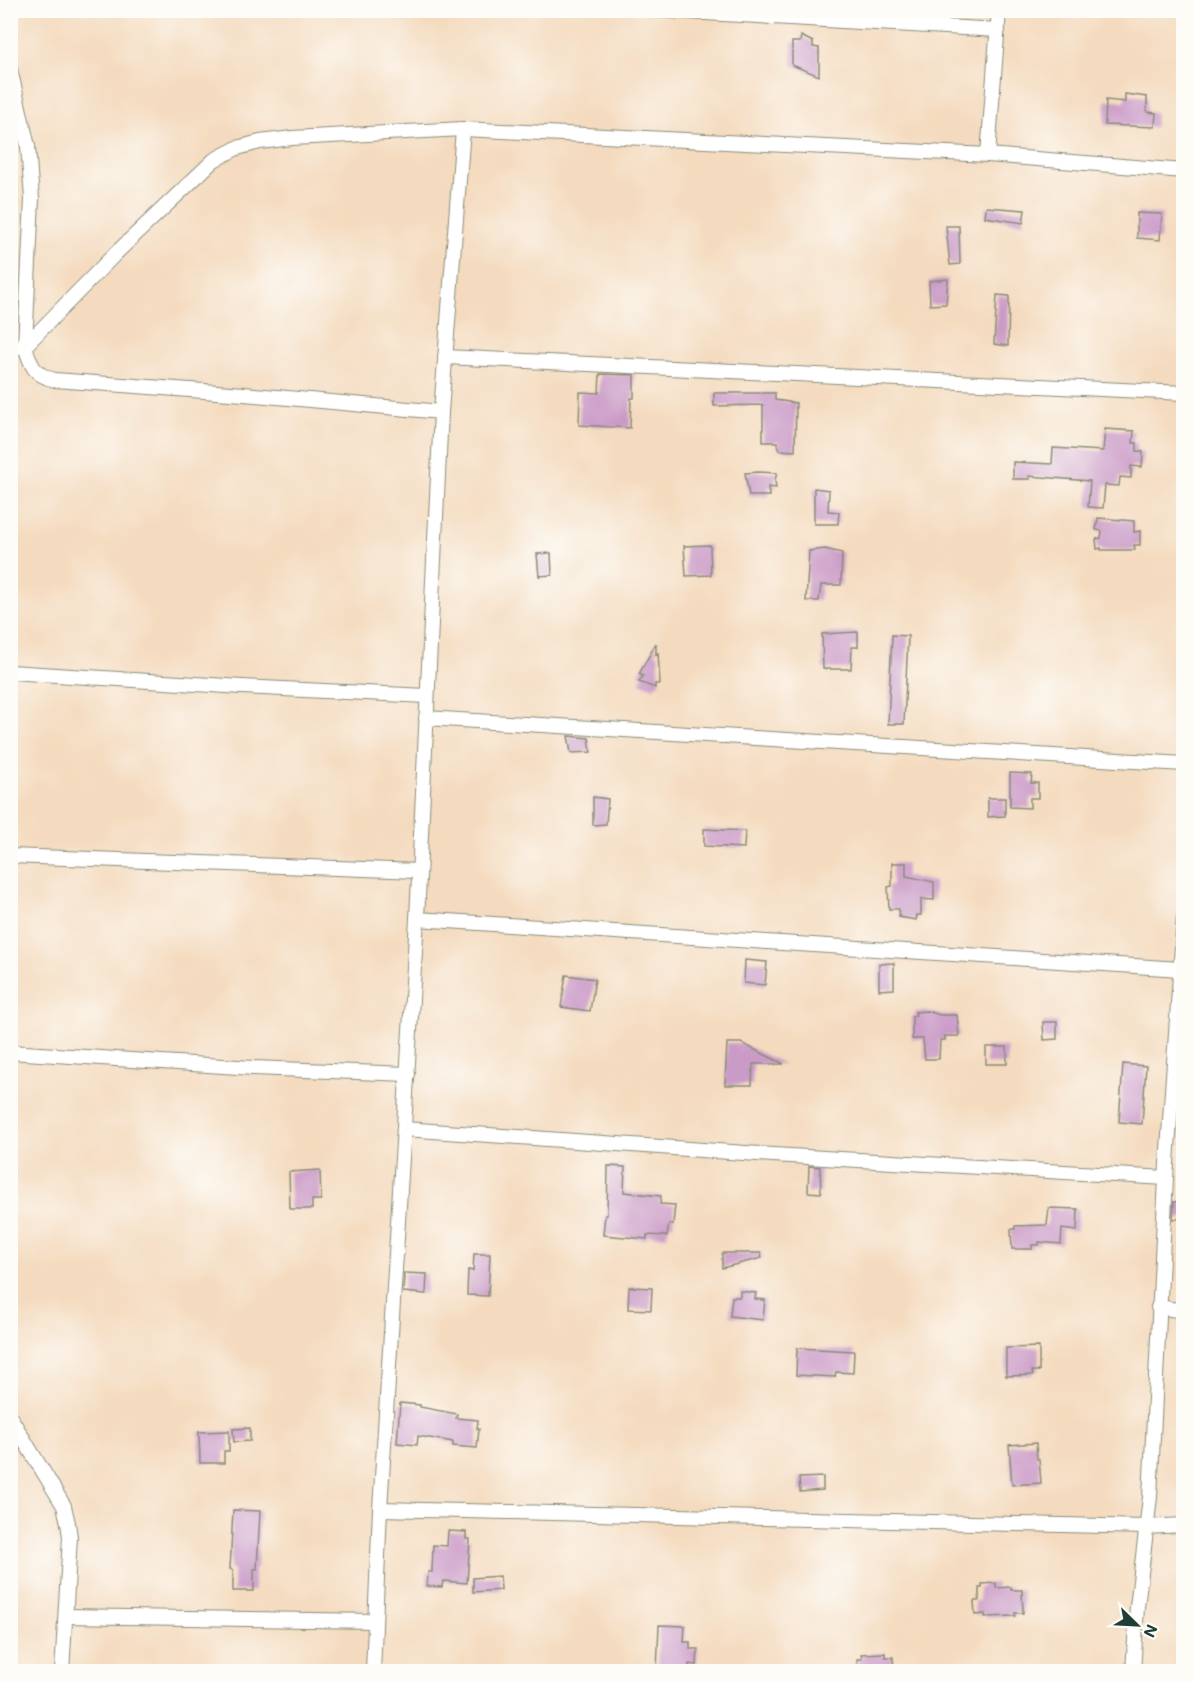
<svg xmlns="http://www.w3.org/2000/svg" width="1194" height="1682" font-family="Mali,sans-serif">
  <style>
    .building { fill: #cb9bc8 }
    .lines { fill: none; stroke-linecap: round; stroke-linejoin: round }
    .street-casing { stroke: #8a8c79; stroke-width: 16 }
    .street { stroke: #fff; stroke-width: 14 }
  </style>
  <rect width="100%" height="100%" fill="#fdfcf7"/>
  <filter id="ink" filterUnits="userSpaceOnUse"><feTurbulence type="fractalNoise" baseFrequency=".0167" numOctaves="2"/><feDisplacementMap in="SourceGraphic" scale="12" xChannelSelector="R" yChannelSelector="G"/><feConvolveMatrix kernelMatrix="1 2 1 2 8 2 1 2 1" color-interpolation-filters="sRGB"/></filter>
  <filter id="wash" filterUnits="userSpaceOnUse"><feTurbulence type="fractalNoise" baseFrequency=".008" numOctaves="4" result="noise"/><feDisplacementMap in="SourceGraphic" scale="24" xChannelSelector="R" yChannelSelector="G"/><feGaussianBlur stdDeviation="1.35" result="paint"/><feColorMatrix in="noise" values="0 0 0 0 0 0 0 0 0 0 0 0 0 0 0 0 0 1.4 0 .05"/><feComposite in="paint" operator="in"/></filter>
  <g filter="url(#wash)">
    <rect width="100%" height="100%" fill="#f4dabe"/>
    <g id="blocks">
      <g class="building">
        <path d="M801 36 813 42V47L819 48V76L792 65V42H800Z"/>
        <path d="M1125 94 1147 97V112L1156 113 1155 127 1105 125 1106 100 1125 102Z"/>
        <path d="M986 207 1025 210 1023 223 985 217Z"/>
        <path d="M1137 213 1162 214 1160 240 1137 238Z"/>
        <path d="M946 226H959L960 264 950 265Z"/>
        <path d="M948 279 946 304 930 305 929 281Z"/>
        <path d="M997 295 1009 296 1008 346 994 344Z"/>
        <path d="M600 374 634 375V398H631L630 428 579 425 580 392 599 393Z"/>
        <path d="M714 393H775V400L796 403 795 451 779 450 778 442H763V405L714 406Z"/>
        <path d="M1105 429 1134 431 1133 443H1137V451L1143 452 1142 467 1131 466V478L1120 477 1119 486 1105 485 1103 508 1088 507 1090 481 1029 476 1030 479H1013V462L1052 464 1053 448 1103 451Z"/>
        <path d="M759 472 777 473 775 480 776 488 768 487 769 496H749L745 473Z"/>
        <path d="M814 488 829 490 828 511 839 512 838 524H814Z"/>
        <path d="M1098 518 1134 521V532L1140 531V545H1134L1135 550H1101V548L1097 549 1096 539 1101 538 1102 531 1096 530Z"/>
        <path d="M710 545 711 575 686 576 684 546Z"/>
        <path d="M825 549 842 553 841 585H821L819 601H806L809 551Z"/>
        <path d="M551 553 552 575 539 576 537 554Z"/>
        <path d="M858 632V647H852L851 669H823L822 634Z"/>
        <path d="M892 635 908 636 904 724H888Z"/>
        <path d="M656 643V655L658 653 660 684H655V688L639 682 643 676 639 674Z"/>
        <path d="M568 736 589 738 591 752 571 753Z"/>
        <path d="M1010 773 1032 774 1031 783H1038V798H1030V808L1010 807Z"/>
        <path d="M593 797 608 799 606 824 593 825Z"/>
        <path d="M988 798H1005V816L988 817Z"/>
        <path d="M704 829 745 831 744 848 704 846Z"/>
        <path d="M892 863H906V876L934 882V900L921 899V915H917L916 920 899 917V909H889L888 887 892 886Z"/>
        <path d="M745 960 767 962 765 985 744 983Z"/>
        <path d="M894 963V989L879 990V964Z"/>
        <path d="M566 975 595 979 590 1011 561 1007Z"/>
        <path d="M927 1011 940 1015H957L959 1036H945V1040H940L939 1059H925L923 1039H912V1016H916L915 1012Z"/>
        <path d="M1043 1022H1057V1039L1044 1040Z"/>
        <path d="M727 1043H741L784 1064H753L752 1085H725Z"/>
        <rect x="986" y="1047" width="21" height="17"/>
        <path d="M1123 1064 1146 1066 1142 1124 1119 1122Z"/>
        <path d="M608 1166 625 1167 624 1192 661 1196 660 1204 675 1205 673 1225 669 1224 667 1236 647 1235V1239L603 1235 605 1215H607Z"/>
        <path d="M809 1166 820 1167 821 1193 808 1192Z"/>
        <path d="M320 1170 321 1200H312V1209H290L289 1172Z"/>
        <path d="M1174 1202H1184V1218L1173 1219Z"/>
        <path d="M1049 1208 1078 1209 1077 1231 1062 1229 1061 1244 1039 1242V1245H1032V1249H1012L1011 1229H1015V1226L1047 1225Z"/>
        <path d="M722 1253H761L762 1258 722 1268Z"/>
        <path d="M474 1254H490L488 1296 467 1295 468 1270 473 1271Z"/>
        <path d="M404 1273 427 1274 426 1294 403 1292Z"/>
        <path d="M629 1287 652 1288 651 1310 628 1309Z"/>
        <path d="M740 1291 756 1293 755 1299 765 1300 763 1320 730 1316 732 1297H740Z"/>
        <path d="M1039 1347V1371H1032L1033 1375 1006 1376V1348Z"/>
        <path d="M797 1348 854 1351 853 1373 836 1372 835 1377 796 1375Z"/>
        <path d="M400 1403 420 1405V1407L457 1414 456 1418 478 1420 477 1429H479L477 1448 453 1446V1442L418 1436 417 1445 397 1443Z"/>
        <path d="M250 1428V1441L234 1442 233 1429Z"/>
        <path d="M229 1431V1451H224V1463H200L199 1432Z"/>
        <path d="M1036 1443 1037 1459H1039L1041 1483 1012 1485 1009 1445Z"/>
        <path d="M823 1477V1490L800 1492 799 1478Z"/>
        <path d="M233 1510 260 1511 257 1569H254V1591H233V1570L230 1569Z"/>
        <path d="M448 1531 466 1532V1539H470L467 1583 443 1581 442 1587 427 1586 428 1572H432L433 1545 447 1546Z"/>
        <path d="M500 1576 501 1590 473 1592V1578Z"/>
        <path d="M996 1583V1588L1011 1587V1590H1022L1023 1613H1015V1616L985 1617V1614L975 1615 974 1601H979V1588H982V1584Z"/>
        <path d="M659 1625 685 1626 684 1642H690V1649H698L697 1665 689 1664V1671H657Z"/>
        <path d="M885 1653V1657H893L894 1671H857V1659H862L861 1654Z"/>
      </g>
    </g>
  </g>
  <g filter="url(#ink)">
    <use href="#blocks" fill-opacity="0" stroke="#8a8c79" stroke-width="1.5"/>
    <g class="lines">
      <defs>
        <g id="street">
          <path d="M653 10 998 30"/>
          <path d="M10 69 28 146 32 199 25 346C31 366 34 375 55 380L244 394 441 412"/>
          <path d="M988 155 999 10"/>
          <path d="M10 348 25 346 115 254 214 160 237 148 260 142 292 138 463 129 988 155 1184 171"/>
          <path d="M445 357 1184 393"/>
          <path d="M10 672 242 687 427 696"/>
          <path d="M426 718 1184 764"/>
          <path d="M10 856 419 871"/>
          <path d="M417 919 1180 969"/>
          <path d="M10 1052 253 1068 408 1074"/>
          <path d="M404 1129 773 1155 1166 1178"/>
          <path d="M1158 1307 1184 1311"/>
          <path d="M10 1417 64 1506 68 1523 70 1537 62 1672"/>
          <path d="M380 1509 1146 1527 1184 1525"/>
          <path d="M66 1616 375 1621"/>
          <path d="M373 1672 380 1509 417 919 441 412 463 129"/>
          <path d="M1133 1672 1137 1607 1150 1497 1166 1178 1184 917"/>
        </g>
      </defs>
      <use href="#street" class="street-casing"/>
      <use href="#street" class="street"/>
    </g>
  </g>
  <rect width="1194" height="1682" fill="none" stroke="#fdfcf7" stroke-width="36"/>
  <g transform="translate(1137 1625) rotate(114)" stroke="#fdfcf7" stroke-width="4.5" paint-order="stroke">
  <path d="M0-4.5L10 22L0 15L-10 22Z" fill="#1f3d34"/>
  <text y="-9" font-size="16" font-weight="bold" text-anchor="middle" fill="#1f3d34">N</text>
  </g>
</svg>
